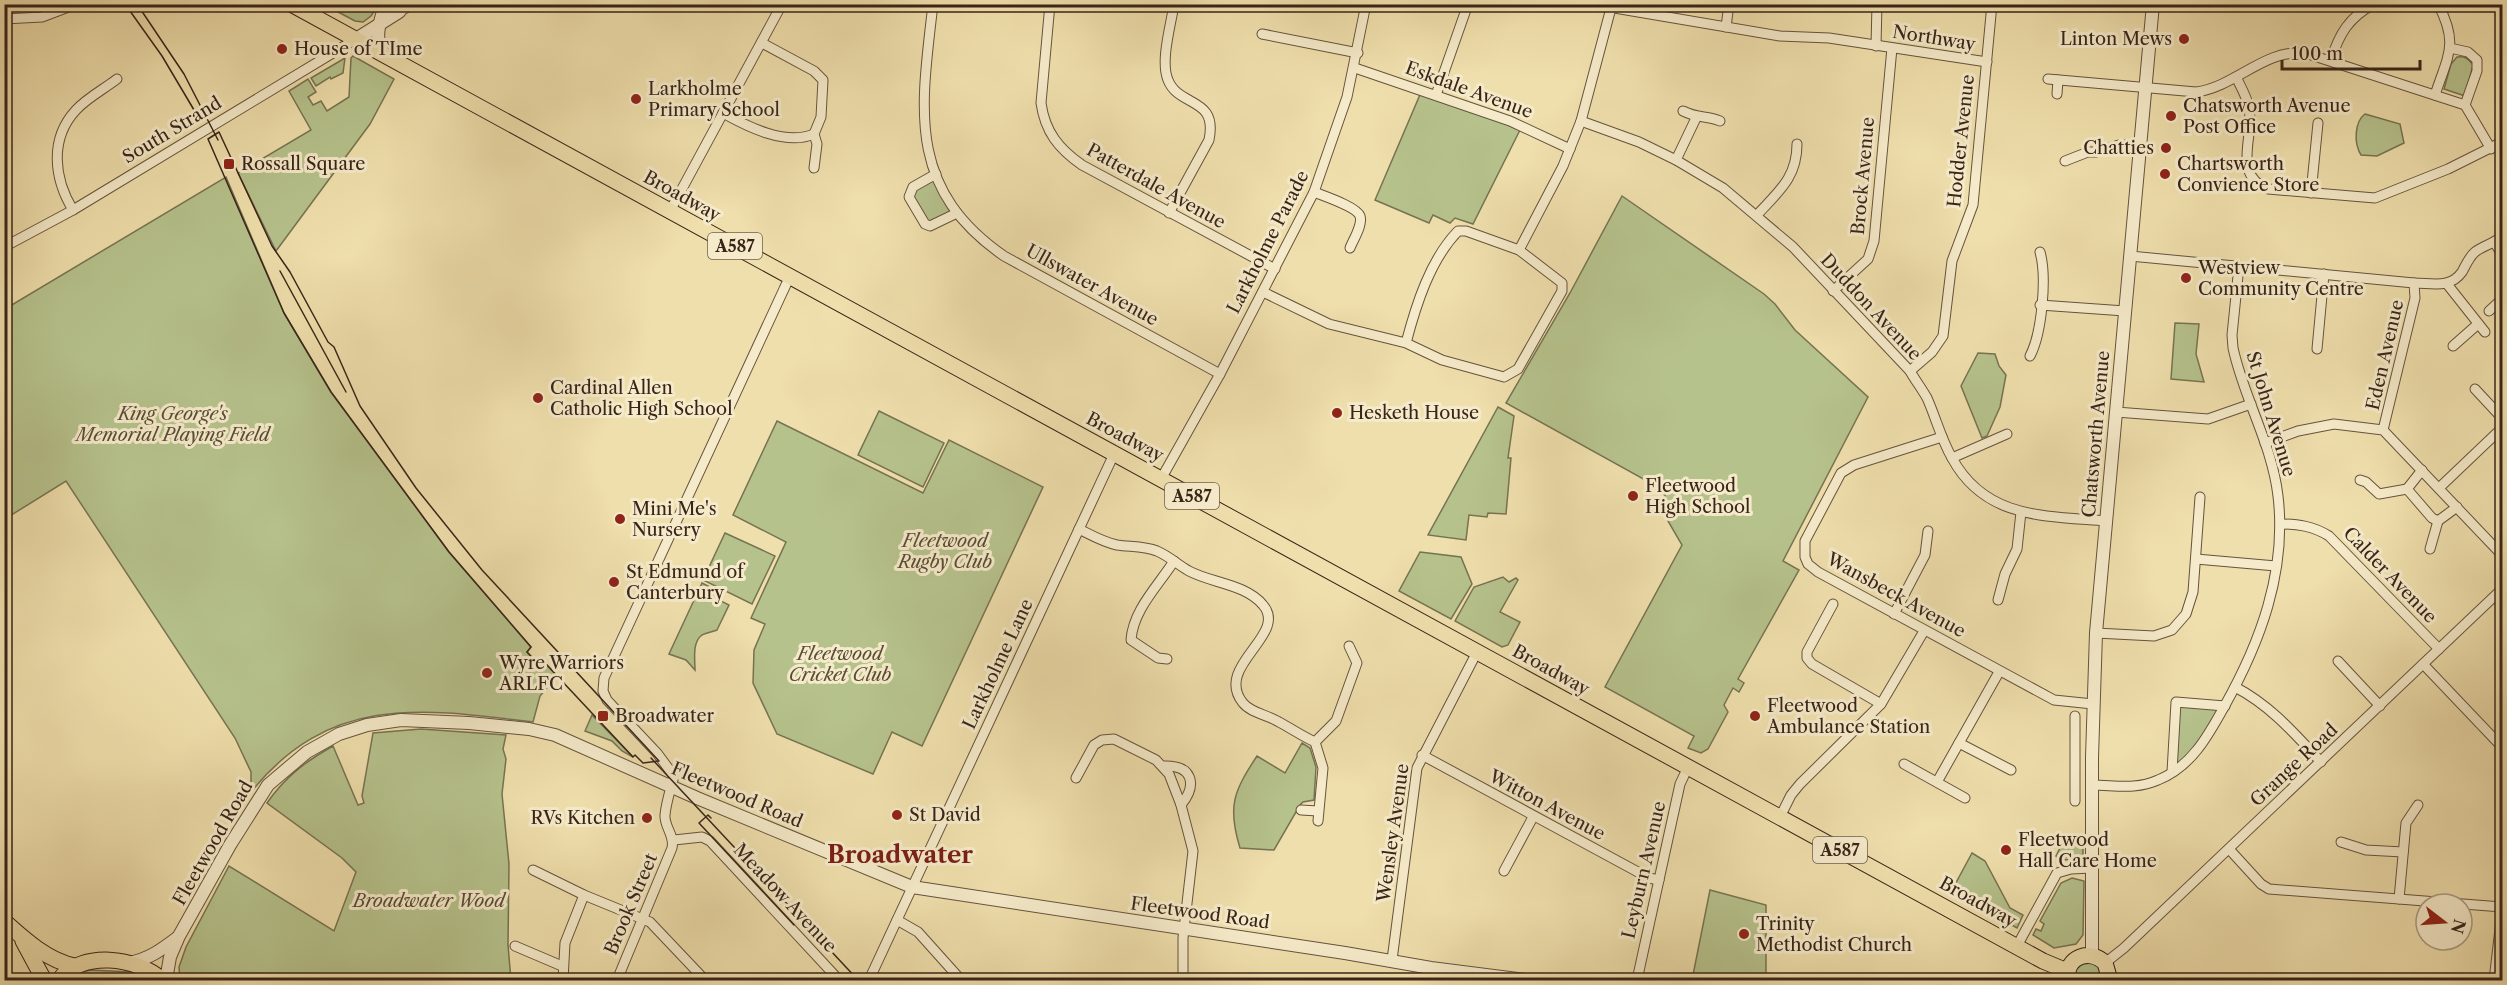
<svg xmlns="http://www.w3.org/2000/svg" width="2507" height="985" font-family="'Libre Caslon Text',serif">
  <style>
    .green { fill: #b6c28c; stroke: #777352; stroke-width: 1.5 }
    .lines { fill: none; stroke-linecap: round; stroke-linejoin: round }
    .minor-casing { stroke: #66533e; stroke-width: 11 }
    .tertiary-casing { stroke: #66533e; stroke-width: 14 }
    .primary-casing { stroke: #382419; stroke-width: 17 }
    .trunk-casing { stroke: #382419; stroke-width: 17 }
    .minor { stroke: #f5eac9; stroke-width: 9 }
    .tertiary { stroke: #f5eac9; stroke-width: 12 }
    .primary { stroke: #efdfac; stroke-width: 15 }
    .trunk { stroke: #efdfac; stroke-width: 15 }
    .tram { stroke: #382419; stroke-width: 1.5 }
    .poi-dot { fill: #8f2418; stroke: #f5eac9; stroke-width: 2 }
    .labels { text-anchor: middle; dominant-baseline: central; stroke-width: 6; stroke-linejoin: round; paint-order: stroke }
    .shield { fill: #f5eac9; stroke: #715f4e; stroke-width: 1.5 }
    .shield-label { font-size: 16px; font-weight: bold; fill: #382419 }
    .street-label { font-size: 18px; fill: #382419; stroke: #f5eac9 }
    .poi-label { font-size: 18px; fill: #382419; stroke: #f5eac9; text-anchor: start }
    .park-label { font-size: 18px; font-style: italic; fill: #584c36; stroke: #f5eac9 }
    .district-label { font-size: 24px; font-weight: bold; fill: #7a1f14; stroke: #f5eac9 }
  </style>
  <rect width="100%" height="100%" fill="#efdfac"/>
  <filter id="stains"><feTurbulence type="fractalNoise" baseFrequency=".00333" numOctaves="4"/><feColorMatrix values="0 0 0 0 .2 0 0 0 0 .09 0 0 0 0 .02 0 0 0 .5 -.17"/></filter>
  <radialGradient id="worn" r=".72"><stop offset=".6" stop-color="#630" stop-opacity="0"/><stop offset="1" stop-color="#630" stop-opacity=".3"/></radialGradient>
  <g class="green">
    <path d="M325 5H378L371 16 363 22 355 21Z"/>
    <path d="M353 56 394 79 370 124 276 251 238 173 311 130 289 91 308 79 316 92 308 97 313 105 321 101 327 111 349 97 351 58Z"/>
    <path d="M2457 57C2465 56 2468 58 2473 65L2465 96 2444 89 2451 64Z"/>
    <path d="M345 58 343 73 331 79 330 77 316 86 311 78Z"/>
    <path d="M1422 90 1522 126 1473 224 1455 218 1450 223 1433 215 1429 223 1375 200Z"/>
    <path d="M2365 114 2400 124 2404 143 2377 156 2361 155C2354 144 2354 122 2365 114Z"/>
    <path d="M936 174 957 213 930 226 909 191Z"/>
    <path d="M226 177 284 313 331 392 449 552 531 647 527 652 541 667 546 664 557 676 540 696 533 722C421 708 330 694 251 792V772L235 738 66 481 5 519V309Z"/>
    <path d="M1622 196 1764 294 1775 304 1795 330 1868 397 1783 561 1799 570 1738 679 1744 683 1739 692 1733 688 1724 705 1728 712 1708 749 1701 753 1688 748 1694 736 1605 687 1682 545 1668 521 1665 495 1653 488 1649 482 1506 403 1570 293Z"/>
    <path d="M2175 323 2199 324 2196 354 2204 382 2171 379Z"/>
    <path d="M1978 353 1995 354 1999 366 2006 375 2000 407 1987 436 1982 438 1961 386Z"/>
    <path d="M1498 407 1514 416 1508 458H1511L1506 514 1488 513 1487 517 1469 515 1466 540 1428 535Z"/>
    <path d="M879 411 944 443 923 487 858 455Z"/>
    <path d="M777 421 923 493 949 440 1043 487 922 746 892 732 873 774 777 734 753 683 754 650 765 624 751 618 786 542 733 515Z"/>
    <path d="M725 533 775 556 752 604 703 580Z"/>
    <path d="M1420 552 1461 557 1472 584 1451 619 1399 591Z"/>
    <path d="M1503 577 1509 582 1516 578 1518 580 1500 612 1520 622 1508 645 1502 647 1455 621 1474 587Z"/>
    <path d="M702 583 720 592 717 599 729 605 717 630C712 632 706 633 702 635 692 642 695 660 695 670L686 660 669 654Z"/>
    <path d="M2176 702 2225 706 2208 736 2172 772Z"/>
    <path d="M592 715 633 757 622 751 612 741 585 731Z"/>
    <path d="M421 729 506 735 503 749 506 759 502 794 509 864 508 945 511 980H180L179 967 186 947 229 866 334 931 356 872 342 858 267 803C285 777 306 761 333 746L358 805 364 803 362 796 373 733Z"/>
    <path d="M1302 743 1310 748 1316 767 1314 800 1303 802 1300 805 1274 850 1240 848C1227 806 1234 791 1257 756L1285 773Z"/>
    <path d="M2080 843 2083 846V859L2061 860 2056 856 2062 844Z"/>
    <path d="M1972 853 1985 861 2010 908 2023 915 2017 928 1951 892Z"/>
    <path d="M2072 878 2084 881 2083 935 2076 944 2054 948 2033 935 2036 929 2041 931 2044 924 2040 921 2061 883Z"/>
    <path d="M1710 890 1766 905V980H1692Z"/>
    <path d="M2080 961 2098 963 2103 980H2074L2072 975Z"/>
    <path d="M90 970 130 972 151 980H69L76 974Z"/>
  </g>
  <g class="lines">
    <defs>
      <g id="minor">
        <path d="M933 4C921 109 906 188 1004 256L1220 374"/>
        <path d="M1050 4 1041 103C1045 132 1059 149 1082 165L1275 269"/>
        <path d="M1591 4 1780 36 1829 38 1987 62"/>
        <path d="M2128 4 2153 7"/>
        <path d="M399 12 413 4"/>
        <path d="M4 19 42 17 71 6"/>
        <path d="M1726 27 1729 4"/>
        <path d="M1262 34 1358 53"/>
        <path d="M762 43 814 71 823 80 821 117 814 134 817 144 814 168"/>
        <path d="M1876 46 1877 4"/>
        <path d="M2450 48 2468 52 2477 60V71L2465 105"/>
        <path d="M2331 60C2339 34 2349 17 2374 4"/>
        <path d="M1355 68 1510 121 1570 149"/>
        <path d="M2236 77C2241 87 2247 97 2249 108 2255 138 2231 174 2268 189L2375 198 2448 169 2502 142"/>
        <path d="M2048 79 2196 92C2235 87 2264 49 2305 53L2465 105 2491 149"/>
        <path d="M2057 94 2058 80"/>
        <path d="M1436 95 1468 4"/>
        <path d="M2435 95C2448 55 2459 44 2438 4"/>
        <path d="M1683 111C1699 119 1706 115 1720 121"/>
        <path d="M723 113C748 127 786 146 814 134"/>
        <path d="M1581 121 1639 142 1676 160 1723 188 1793 247 1910 371C1915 380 1922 389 1927 398 1936 418 1941 439 1952 458 1985 519 2045 516 2106 521"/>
        <path d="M1676 160 1696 118"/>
        <path d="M2065 161 2088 152H2096L2119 145H2140"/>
        <path d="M936 174 913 187 909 197 925 224 930 226 957 213"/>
        <path d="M1314 192C1324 196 1357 207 1360 216 1363 225 1353 240 1350 248"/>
        <path d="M2311 193 2318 123"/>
        <path d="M73 210C54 179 49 139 76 110 87 98 104 89 117 79"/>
        <path d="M670 211 782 4"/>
        <path d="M1169 213 1209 140C1218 96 1179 108 1168 80 1160 61 1171 25 1174 4"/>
        <path d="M1757 215C1778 192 1797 178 1797 144"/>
        <path d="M2495 243 2502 255"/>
        <path d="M4 247 73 210 356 39"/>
        <path d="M1519 250 1563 166 1581 121 1611 8"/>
        <path d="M2130 256 2414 283 2415 298 2383 430"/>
        <path d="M2414 283C2432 283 2450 289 2462 272 2466 265 2469 257 2475 252 2484 245 2494 244 2502 236"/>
        <path d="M2447 284 2485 332"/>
        <path d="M1833 291 1868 259 1874 241 1892 48"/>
        <path d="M1263 292 1329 324 1406 343 1442 360 1504 377 1518 369 1562 291V283L1519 250 1466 231H1458C1430 260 1416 305 1406 343"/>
        <path d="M2040 305 2125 311"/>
        <path d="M2489 311 2502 299"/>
        <path d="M2453 346 2478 324"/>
        <path d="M2317 349 2324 274"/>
        <path d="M2030 356C2042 333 2047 277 2040 252"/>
        <path d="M1910 371 1932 352 1943 336 1952 261 1973 205 1992 4"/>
        <path d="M2475 389 2502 418"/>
        <path d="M2116 412 2208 419 2251 404"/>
        <path d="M1942 437 1854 465 1841 473 1805 541V557L1808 564 1818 572 2054 700 2093 704"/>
        <path d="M2265 443 2298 431 2334 424 2383 430 2502 555"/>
        <path d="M1952 458 2007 434"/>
        <path d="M2422 470 2407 489 2432 518 2438 521 2457 507"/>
        <path d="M1161 479 1220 374 1314 192 1347 97 1366 4"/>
        <path d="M2360 480 2366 482 2379 494 2407 489"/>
        <path d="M2439 488 2502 428"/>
        <path d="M2280 524C2298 524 2313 526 2329 536L2439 649"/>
        <path d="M1079 529C1091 535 1103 542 1117 545 1130 547 1144 546 1157 551 1169 556 1178 565 1189 571 1211 583 1246 584 1263 605 1289 635 1213 666 1243 703 1251 713 1268 715 1279 722 1292 729 1302 736 1315 742L1323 768 1318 821"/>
        <path d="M2430 549 2438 521"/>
        <path d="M2196 559 2276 566"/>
        <path d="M1998 600 2005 574 2017 549 2021 512"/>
        <path d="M1833 604 1807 652V658L1812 664 1881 704"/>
        <path d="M1894 614 1925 555 1928 531"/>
        <path d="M2096 633 2154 636 2172 630 2186 614 2193 592 2200 497"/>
        <path d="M1167 659 1158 658 1131 640C1133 610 1158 586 1174 561"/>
        <path d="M2338 661 2380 706"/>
        <path d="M2423 664 2502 747"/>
        <path d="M2235 687C2270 705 2295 734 2321 762"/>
        <path d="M2075 716V801"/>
        <path d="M1315 742 1336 721 1357 663 1349 646"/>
        <path d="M1959 743 2011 770"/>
        <path d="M1422 755 1649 878 1659 880"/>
        <path d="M1904 764 1965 798"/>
        <path d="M1164 766C1192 765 1198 784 1181 805"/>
        <path d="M2172 772 2176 702 2225 706"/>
        <path d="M1076 778 1094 745 1102 740 1114 739 1156 760 1169 774 1181 805 1193 851 1183 938V980"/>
        <path d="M1937 782 1999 672"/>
        <path d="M2092 785C2115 785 2136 790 2158 780 2191 767 2208 736 2224 707 2260 643 2287 572 2278 496 2272 444 2244 399 2233 348L2232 335 2239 266"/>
        <path d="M1301 810 1318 811"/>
        <path d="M1780 817 1791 795 1800 784 1881 704 1924 631"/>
        <path d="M674 840 702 837 710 841 839 980"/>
        <path d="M2341 842 2366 850 2403 852"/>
        <path d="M2229 849 2261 884 2269 889 2502 907"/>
        <path d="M533 870 584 895 650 922 705 980"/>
        <path d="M1504 871 1533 817"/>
        <path d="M2399 899 2406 823 2418 805"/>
        <path d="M897 920 918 932 961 980"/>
        <path d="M515 946 562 966"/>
        <path d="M2017 946 2057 873 2071 869 2092 868"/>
        <path d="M1392 960 1417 768 1477 652"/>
        <path d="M2105 963 2124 948 2502 589"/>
        <path d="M563 980 565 943 584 895"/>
        <path d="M617 980 672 848C675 835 664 827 665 815 666 802 671 788 674 776L657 753 607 700 603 691 604 678 790 276"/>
        <path d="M869 980 1114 454"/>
        <path d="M1637 980 1680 784 1688 767"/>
        <path d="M2494 980 2502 912"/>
      </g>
      <g id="tertiary">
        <path d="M385 4C380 23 372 40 386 56"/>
        <path d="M356 39 399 12 396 4"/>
        <path d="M2092 955V757L2096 633 2153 4"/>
        <path d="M129 963C149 959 161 950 177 938"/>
        <path d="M166 980 170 957 179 936 230 845 268 785 307 752 339 734 367 725 401 720 469 723 529 729 555 735 697 798 912 887 1345 953 1431 968 1526 980"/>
        <path d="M1766 980H1979"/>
      </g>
      <g id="primary">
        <path d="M291 4 2043 961 2067 971"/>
        <path d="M2068 979C2065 957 2090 948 2105 963L2110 980"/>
      </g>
      <g id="trunk">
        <path d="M4 921C24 939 48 961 75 966"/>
        <path d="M23 941 44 980"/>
        <path d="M59 980C81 950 137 957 162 980"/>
      </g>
    </defs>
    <use href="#minor" class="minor-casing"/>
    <use href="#tertiary" class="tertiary-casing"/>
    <use href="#primary" class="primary-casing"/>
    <use href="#trunk" class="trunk-casing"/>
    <use href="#minor" class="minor"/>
    <use href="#tertiary" class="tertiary"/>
    <use href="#primary" class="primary"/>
    <use href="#trunk" class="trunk"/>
    <g class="tram">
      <path d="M125 4 162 56 197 115"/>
      <path d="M137 4 184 74 218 140"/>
      <path d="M219 132 272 246 290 272 328 342 334 347 360 406 416 488 482 570 659 761 643 763 635 755 633 757 546 664 542 668 527 652 531 647 449 552 331 392 284 313 208 139Z"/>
      <path d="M280 271 346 392"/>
      <path d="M651 758 858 980"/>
      <path d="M711 818 708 815 699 823 794 925"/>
    </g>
  </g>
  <g class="poi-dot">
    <circle cx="2184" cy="39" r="6"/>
    <circle cx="282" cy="49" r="6"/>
    <circle cx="636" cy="99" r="6"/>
    <circle cx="2171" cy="116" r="6"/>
    <circle cx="2166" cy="148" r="6"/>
    <rect x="223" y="158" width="12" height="12" rx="3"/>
    <circle cx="2165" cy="174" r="6"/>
    <circle cx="2186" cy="278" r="6"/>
    <circle cx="538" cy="398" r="6"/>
    <circle cx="1337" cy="413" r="6"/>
    <circle cx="1633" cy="496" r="6"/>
    <circle cx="620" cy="519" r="6"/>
    <circle cx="614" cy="582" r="6"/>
    <circle cx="487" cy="673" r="6"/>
    <rect x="597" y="710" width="12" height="12" rx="3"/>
    <circle cx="1755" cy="716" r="6"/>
    <circle cx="897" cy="815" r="6"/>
    <circle cx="647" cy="818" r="6"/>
    <circle cx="2006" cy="850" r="6"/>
    <circle cx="1744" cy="934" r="6"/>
  </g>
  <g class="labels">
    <g class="shield">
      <rect x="708" y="233" width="54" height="26" rx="4.5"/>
      <rect x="1165" y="483" width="54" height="26" rx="4.5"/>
      <rect x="1813" y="837" width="54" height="26" rx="4.5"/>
    </g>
    <g class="shield-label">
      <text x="735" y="246">A587</text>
      <text x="1192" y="496">A587</text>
      <text x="1840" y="850">A587</text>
    </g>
    <g class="street-label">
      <text transform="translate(1934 38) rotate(9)">Northway</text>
      <text transform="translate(1469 90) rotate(20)">Eskdale Avenue</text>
      <text transform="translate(172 130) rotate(-31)">South Strand</text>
      <text transform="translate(1961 141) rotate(-84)">Hodder Avenue</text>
      <text transform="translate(1863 176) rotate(-85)">Brock Avenue</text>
      <text transform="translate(1156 186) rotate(29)">Patterdale Avenue</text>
      <text transform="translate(682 196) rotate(29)">Broadway</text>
      <text transform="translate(1268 242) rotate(-63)">Larkholme Parade</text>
      <text transform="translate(1092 285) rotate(29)">Ullswater Avenue</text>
      <text transform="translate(1871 307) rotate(47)">Duddon Avenue</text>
      <text transform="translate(2385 355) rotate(-77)">Eden Avenue</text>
      <text transform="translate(2271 414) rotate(73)">St John Avenue</text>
      <text transform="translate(2096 434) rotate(-85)">Chatsworth Avenue</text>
      <text transform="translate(1125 437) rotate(28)">Broadway</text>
      <text transform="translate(2390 575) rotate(46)">Calder Avenue</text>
      <text transform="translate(1896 595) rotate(29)">Wansbeck Avenue</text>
      <text transform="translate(998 664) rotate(-65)">Larkholme Lane</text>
      <text transform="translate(1551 670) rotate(29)">Broadway</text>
      <text transform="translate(2294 765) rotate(-43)">Grange Road</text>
      <text transform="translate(737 795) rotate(23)">Fleetwood Road</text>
      <text transform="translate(1547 805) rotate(28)">Witton Avenue</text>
      <text transform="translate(1393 833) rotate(-82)">Wensley Avenue</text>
      <text transform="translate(213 843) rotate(-60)">Fleetwood Road</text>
      <text transform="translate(1644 870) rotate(-77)">Leyburn Avenue</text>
      <text transform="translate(785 898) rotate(47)">Meadow Avenue</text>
      <text transform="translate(1978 902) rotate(29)">Broadway</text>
      <text transform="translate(631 904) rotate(-67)">Brook Street</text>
      <text transform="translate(1200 913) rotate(8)">Fleetwood Road</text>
    </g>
    <g class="poi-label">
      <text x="2172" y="39" text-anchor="end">Linton Mews</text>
      <text x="294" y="49">House of TIme</text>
      <text x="648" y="89">Larkholme<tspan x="648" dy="21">Primary School</tspan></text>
      <text x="2183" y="106">Chatsworth Avenue<tspan x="2183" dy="21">Post Office</tspan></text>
      <text x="2154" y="148" text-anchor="end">Chatties</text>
      <text x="241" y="164">Rossall Square</text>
      <text x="2177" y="164">Chartsworth<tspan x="2177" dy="21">Convience Store</tspan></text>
      <text x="2198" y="268">Westview<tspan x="2198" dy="21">Community Centre</tspan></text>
      <text x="550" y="388">Cardinal Allen<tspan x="550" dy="21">Catholic High School</tspan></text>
      <text x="1349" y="413">Hesketh House</text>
      <text x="1645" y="486">Fleetwood<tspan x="1645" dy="21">High School</tspan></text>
      <text x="632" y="509">Mini Me's<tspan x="632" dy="21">Nursery</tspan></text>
      <text x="626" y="572">St Edmund of<tspan x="626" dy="21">Canterbury</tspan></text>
      <text x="499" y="663">Wyre Warriors<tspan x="499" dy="21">ARLFC</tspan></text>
      <text x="1767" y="706">Fleetwood<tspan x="1767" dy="21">Ambulance Station</tspan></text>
      <text x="615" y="716">Broadwater</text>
      <text x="909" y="815">St David</text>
      <text x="635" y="818" text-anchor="end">RVs Kitchen</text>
      <text x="2018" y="840">Fleetwood<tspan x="2018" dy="21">Hall Care Home</tspan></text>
      <text x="1756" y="924">Trinity<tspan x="1756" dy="21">Methodist Church</tspan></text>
    </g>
    <g class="park-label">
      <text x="173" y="414">King George's<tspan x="173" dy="21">Memorial Playing Field</tspan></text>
      <text x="945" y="541">Fleetwood<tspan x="945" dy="21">Rugby Club</tspan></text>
      <text x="840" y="654">Fleetwood<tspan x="840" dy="21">Cricket Club</tspan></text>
      <text x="429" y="901">Broadwater Wood</text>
    </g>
    <g class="district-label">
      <text x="900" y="854">Broadwater</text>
    </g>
  </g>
  <rect width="2507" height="985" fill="none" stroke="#efdfac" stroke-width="24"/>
  <rect x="6" y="6" width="2495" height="973" fill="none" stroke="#382419" stroke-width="3"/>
  <rect x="12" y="12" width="2483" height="961" fill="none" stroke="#382419" stroke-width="1.5"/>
  <g transform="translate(2444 922) rotate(107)"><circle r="28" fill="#f5eac9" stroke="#a99b83" stroke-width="1.5"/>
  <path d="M0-4.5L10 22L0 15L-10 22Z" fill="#8f2418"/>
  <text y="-9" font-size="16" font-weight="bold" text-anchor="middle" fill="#382419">N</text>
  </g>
  <path d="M2282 60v9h138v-9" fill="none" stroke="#382419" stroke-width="3"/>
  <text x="2291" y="60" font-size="18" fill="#382419" stroke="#f5eac9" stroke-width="4.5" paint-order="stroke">100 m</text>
  <rect width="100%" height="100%" filter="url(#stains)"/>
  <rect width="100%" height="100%" fill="url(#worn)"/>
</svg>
